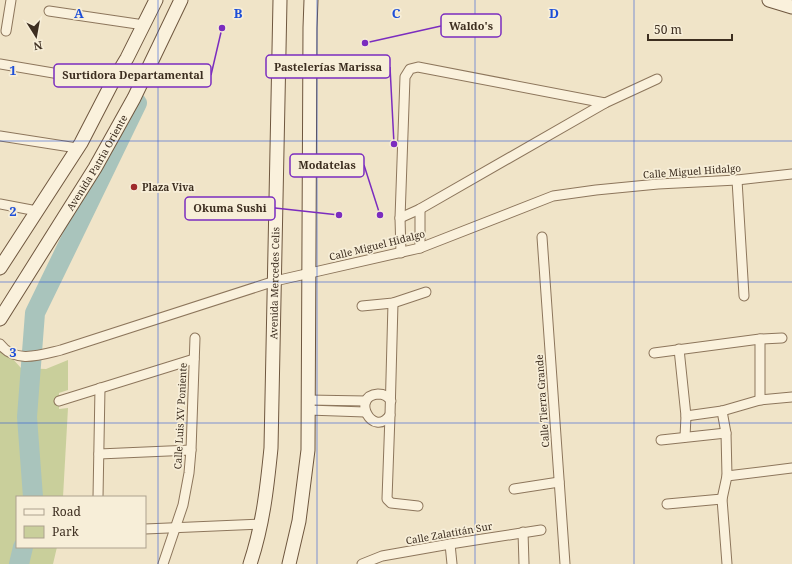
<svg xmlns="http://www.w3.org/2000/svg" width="792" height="564" font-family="'Noto Serif',serif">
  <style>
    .green { fill: #c9cf9b }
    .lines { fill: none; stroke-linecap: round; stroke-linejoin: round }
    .river { stroke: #a9c4bc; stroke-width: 20 }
    .street-casing { stroke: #8d765c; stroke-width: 11 }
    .secondary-casing { stroke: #6f573f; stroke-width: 15 }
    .street { stroke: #faf1dc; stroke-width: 9 }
    .secondary { stroke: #faf1dc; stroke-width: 13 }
    .grid { fill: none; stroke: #1d4ed8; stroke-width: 1; stroke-opacity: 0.55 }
    .poi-dot { fill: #9e2a2b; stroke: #f7eed8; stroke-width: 1.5 }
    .labels { text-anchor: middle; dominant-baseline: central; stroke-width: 3.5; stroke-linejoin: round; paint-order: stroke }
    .street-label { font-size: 10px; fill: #3d2e20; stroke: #f7eed8 }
    .poi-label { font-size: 10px; font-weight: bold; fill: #3d2e20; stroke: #f7eed8; text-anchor: start }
    .grid-label { font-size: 13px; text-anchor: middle; font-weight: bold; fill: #1d4ed8; stroke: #f7eed8; stroke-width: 3.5; stroke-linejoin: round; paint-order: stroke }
    .leader { fill: none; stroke: #7b2cbf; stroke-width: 1.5 }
    .callout-dot { fill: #7b2cbf; stroke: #f7eed8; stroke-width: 1.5 }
    .callout { fill: #f7eed8; stroke: #7b2cbf; stroke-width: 1.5 }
    .callout-label { font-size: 11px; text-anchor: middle; font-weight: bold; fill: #3d2e20 }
  </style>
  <rect width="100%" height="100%" fill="#f0e4c8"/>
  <path class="green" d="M0 345 21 368 46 369 68 360V390L59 393V409L68 408 63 497H17V547H57L53 564H0Z"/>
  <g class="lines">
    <g class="river">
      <path d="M33 497 27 417 35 313 137 103"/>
      <path d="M19 564 23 547"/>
    </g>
    <defs>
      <g id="street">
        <path d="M49 11 144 25"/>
        <path d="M6 31 11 0"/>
        <path d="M0 64 112 83"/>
        <path d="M0 136 77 148"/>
        <path d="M737 180 744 296"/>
        <path d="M0 204 37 211"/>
        <path d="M400 218 420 209 605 103 657 79"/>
        <path d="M542 237 565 564"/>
        <path d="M420 248V209"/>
        <path d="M401 253 400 218 405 77 410 69 418 67 605 103"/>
        <path d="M393 303 390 415 387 499 391 503 418 506"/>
        <path d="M362 306 393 303 426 292"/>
        <path d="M0 344C15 364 40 355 61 350L275 281 420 248 553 196 596 190 658 184 737 180 792 174"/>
        <path d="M679 349 686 416 685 437"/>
        <path d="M654 353 760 339 782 338"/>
        <path d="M308 400 366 401"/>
        <path d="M760 400V339"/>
        <path d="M59 401 194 359"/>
        <path d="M308 410 365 412"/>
        <path d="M722 411 726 433 727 476 722 499 727 564"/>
        <path d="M390 415C373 439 350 396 378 394 384 394 388 396 391 401"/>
        <path d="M686 416 722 411 760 400 792 397"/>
        <path d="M661 440 726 433"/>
        <path d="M99 454 191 450"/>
        <path d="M727 476 792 468"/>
        <path d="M514 489 559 482"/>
        <path d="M98 497 100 388"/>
        <path d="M667 504 722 499"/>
        <path d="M145 529 261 524"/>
        <path d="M523 532 524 564"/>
        <path d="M450 544 452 564"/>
        <path d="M163 564 183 505 189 473 191 450 195 338"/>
        <path d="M362 564 382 556 450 544 541 530"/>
      </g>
      <g id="secondary">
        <path d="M769 0 792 7"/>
        <path d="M0 268 81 143 112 83 127 58 156 0"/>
        <path id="s1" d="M0 319 95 168 134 98 181 0"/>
        <path id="s2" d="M250 564C263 525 267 488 271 448L280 0"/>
        <path d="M289 564 299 521 308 450 310 28 311 0"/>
      </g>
    </defs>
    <use href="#street" class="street-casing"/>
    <use href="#secondary" class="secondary-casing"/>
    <use href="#street" class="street"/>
    <use href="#secondary" class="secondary"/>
  </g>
  <path class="grid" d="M158 0V564M317 0V564M475 0V564M634 0V564M0 141H792M0 282H792M0 423H792"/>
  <circle class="poi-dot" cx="134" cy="187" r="4"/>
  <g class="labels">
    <g class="street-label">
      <text stroke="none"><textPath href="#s1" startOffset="184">Avenida Patria Oriente</textPath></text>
      <text transform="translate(692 171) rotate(-4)">Calle Miguel Hidalgo</text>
      <text transform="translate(377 245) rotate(-14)">Calle Miguel Hidalgo</text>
      <text stroke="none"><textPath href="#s2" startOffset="283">Avenida Mercedes Celis</textPath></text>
      <text transform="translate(542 401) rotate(-94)">Calle Tierra Grande</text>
      <text transform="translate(180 416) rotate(-87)">Calle Luis XV Poniente</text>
      <text transform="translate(449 533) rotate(-10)">Calle Zalatitán Sur</text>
    </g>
    <g class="poi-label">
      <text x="142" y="187">Plaza Viva</text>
    </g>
  </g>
  <g class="grid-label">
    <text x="79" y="18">A</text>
    <text x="238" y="18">B</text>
    <text x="396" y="18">C</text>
    <text x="554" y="18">D</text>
    <text x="13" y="75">1</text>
    <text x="13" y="216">2</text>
    <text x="13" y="357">3</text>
  </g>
  <path class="leader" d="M365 43L441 26M394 144L390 67M222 28L211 75M380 215L364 165M339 215L275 208"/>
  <g class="callout-dot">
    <circle cx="365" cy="43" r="4"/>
    <circle cx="394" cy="144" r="4"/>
    <circle cx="222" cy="28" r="4"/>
    <circle cx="380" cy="215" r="4"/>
    <circle cx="339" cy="215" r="4"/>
  </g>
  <g class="callout">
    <rect x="441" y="14" width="60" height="23" rx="4"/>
    <rect x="266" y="55" width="124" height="23" rx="4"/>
    <rect x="54" y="64" width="157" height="23" rx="4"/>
    <rect x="290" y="154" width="74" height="23" rx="4"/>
    <rect x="185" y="197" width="90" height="23" rx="4"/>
  </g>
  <g class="callout-label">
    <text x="471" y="30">Waldo's</text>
    <text x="328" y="71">Pastelerías Marissa</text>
    <text x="133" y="79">Surtidora Departamental</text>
    <text x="327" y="169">Modatelas</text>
    <text x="230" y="212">Okuma Sushi</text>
  </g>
  <rect x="16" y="496" width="130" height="52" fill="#f7eed8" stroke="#ada18e"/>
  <rect x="24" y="509" width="20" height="6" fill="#faf1dc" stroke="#ada18e"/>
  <text x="52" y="516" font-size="12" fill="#3d2e20">Road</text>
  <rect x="24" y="526" width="20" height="12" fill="#c9cf9b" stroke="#ada18e"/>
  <text x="52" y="536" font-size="12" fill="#3d2e20">Park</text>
  <g transform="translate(36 36) rotate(169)" stroke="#f7eed8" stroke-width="3" paint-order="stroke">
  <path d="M0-3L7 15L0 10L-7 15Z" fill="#3d2e20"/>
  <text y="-6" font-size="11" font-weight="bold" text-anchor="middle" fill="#3d2e20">N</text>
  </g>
  <path d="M648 34v6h84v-6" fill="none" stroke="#3d2e20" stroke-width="2"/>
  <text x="654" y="34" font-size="12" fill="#3d2e20" stroke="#f7eed8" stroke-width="3" paint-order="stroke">50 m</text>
</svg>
